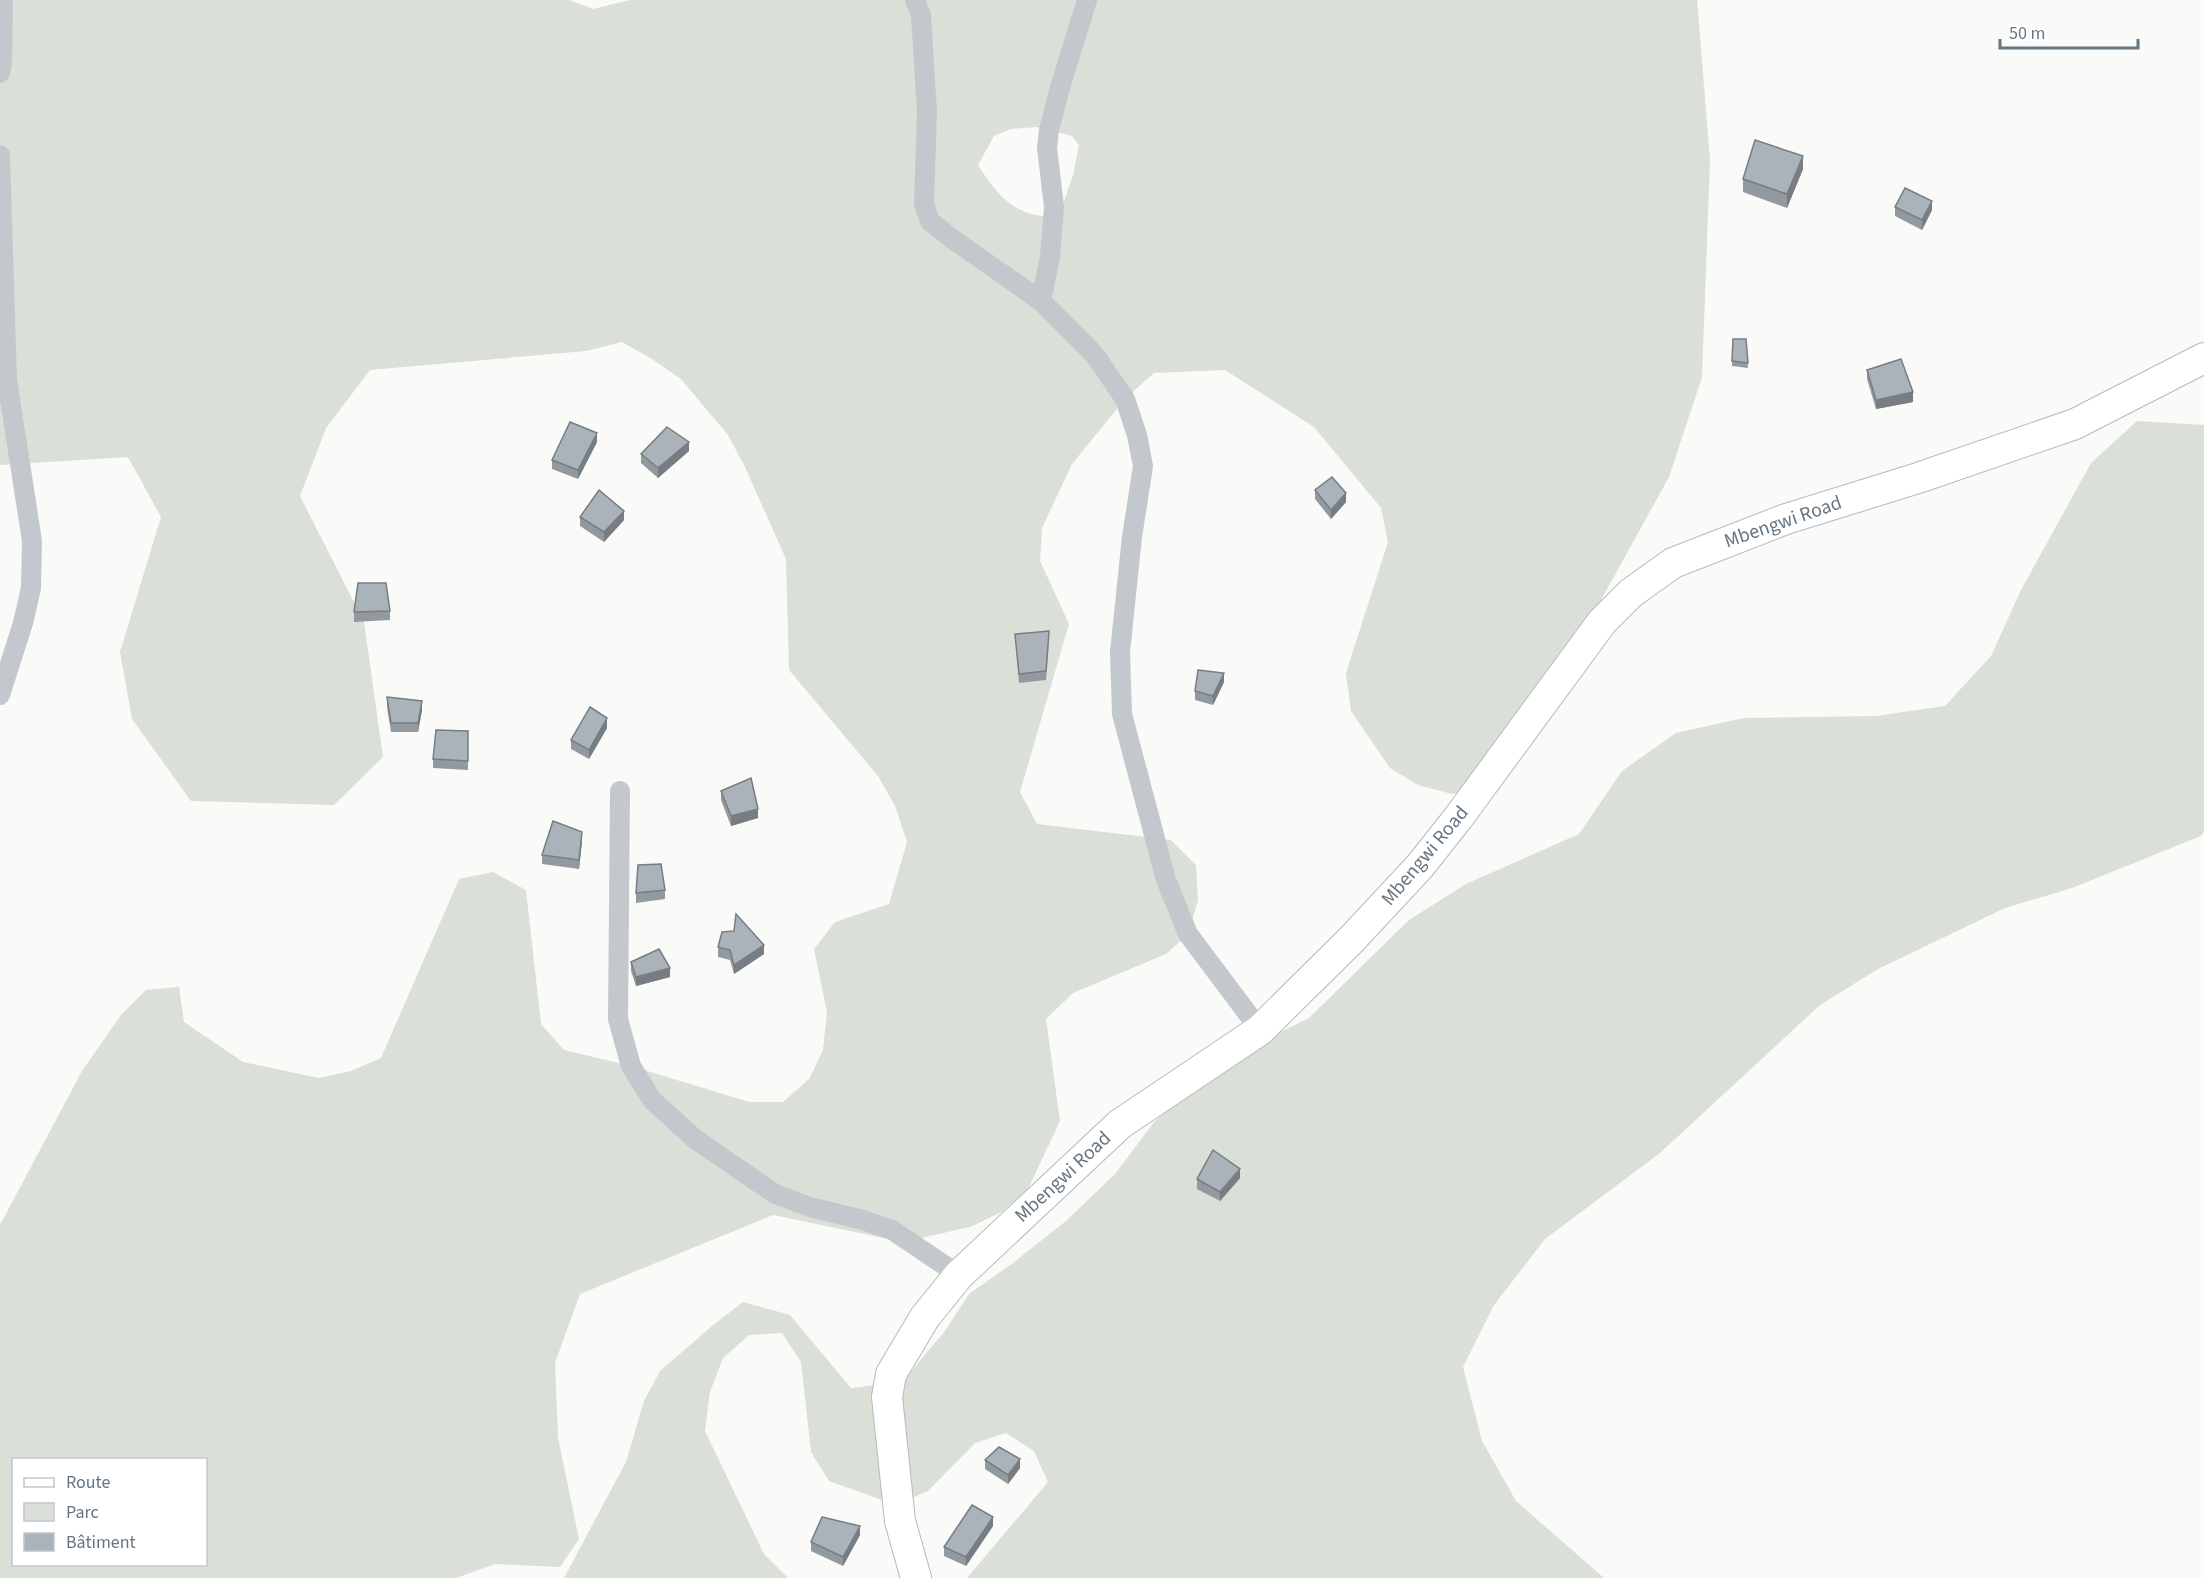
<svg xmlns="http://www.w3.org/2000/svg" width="2204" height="1578" font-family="'Source Sans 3',sans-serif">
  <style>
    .green { fill: #dadfd7; fill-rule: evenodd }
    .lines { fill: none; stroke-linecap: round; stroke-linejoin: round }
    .primary-casing { stroke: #b5babe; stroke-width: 32 }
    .street { stroke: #c3c8cc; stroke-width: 20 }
    .primary { stroke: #fff; stroke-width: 30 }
    .wall { fill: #929a9f }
    .shaded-wall { fill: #777d82 }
    .building { fill: #aab3b9; stroke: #777d82; stroke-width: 1.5 }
    .labels { text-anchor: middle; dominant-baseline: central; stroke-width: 6; stroke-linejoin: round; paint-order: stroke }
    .street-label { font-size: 20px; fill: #657683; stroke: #fff }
  </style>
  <rect width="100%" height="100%" fill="#fafaf8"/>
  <g class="green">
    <path d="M0 0H569L593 9 630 0H1697L1710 160 1702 377 1669 477 1512 761 1486 787 1452 794 1418 785 1390 768 1351 711 1346 673 1388 542 1381 508 1314 427 1225 370 1154 373 1125 399 1072 464 1042 528 1040 561 1069 624 1020 792 1037 824 1171 840 1196 865 1198 900 1188 934 1166 954 1073 993 1046 1019 1060 1121 1028 1189 1002 1212 970 1227 903 1242 773 1215 580 1294 555 1363 558 1438 579 1539 560 1567 495 1564 456 1578H0V1225L82 1071 121 1015 146 990 179 987 184 1022 243 1062 319 1078 351 1071 381 1058 459 879 493 872 526 890 541 1024 564 1050 631 1066 749 1102H783L809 1079 823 1050 827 1012 814 949 835 922 889 904 907 842 895 806 878 776 789 670 786 559 745 467 728 435 681 379 652 359 622 342 586 351 370 370 326 428 300 496 364 622 383 757 334 805 191 801 132 719 120 652 161 517 128 457 0 465ZM1037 127 1072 136 1079 145 1073 175 1059 216C1018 220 998 197 978 165L994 136 1011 129ZM14 1460H206V1564H14Z"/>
    <path d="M2137 421 2204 425V832L2201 836 2072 888 2005 908 1878 969 1820 1005 1660 1153 1545 1239 1494 1305 1463 1367 1482 1441 1516 1501 1604 1578H967L1048 1482 1034 1451 1006 1433 975 1443 928 1491 896 1505 829 1481 811 1452 801 1362 782 1333 749 1335 723 1358 710 1392 705 1431 764 1554 788 1578H564L626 1462 644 1401 660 1371 712 1326 743 1302 790 1315 851 1388 902 1382 945 1331 969 1294 1013 1263 1066 1221 1115 1174 1155 1121 1209 1072 1252 1046 1309 1018 1409 920 1466 884 1579 834 1622 771 1676 733 1744 718 1876 716 1945 706 1991 656 2021 590 2091 463Z"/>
  </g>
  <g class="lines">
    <defs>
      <path id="primary" d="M916 1578 900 1521 887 1397 891 1374 925 1317 959 1275 1120 1124 1260 1030 1352 939 1420 866 1458 818 1602 622 1631 593 1673 563 1786 519 1918 478 2075 424 2204 358"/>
    </defs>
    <use href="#primary" class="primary-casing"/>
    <g class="street">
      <path d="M915 0 921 15 927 112 924 204 930 221 951 238 1041 301 1094 354 1125 399 1137 435 1143 466 1132 537 1120 652 1122 714 1166 880 1188 934 1260 1030"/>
      <path d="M0 73 2 63 3 0"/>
      <path d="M0 155 7 380 32 541 31 588 23 623 0 695"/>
      <path d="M1041 301 1050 257 1054 207 1047 148 1049 130 1061 84 1087 0"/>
      <path d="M620 791 618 1019 631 1066 652 1100 695 1139 775 1194 810 1207 863 1220 892 1230 959 1275"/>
    </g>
    <use href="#primary" class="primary"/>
  </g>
  <g class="wall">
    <path d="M1803 169 1787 208 1743 192V179Z"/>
    <path d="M1895 207 1932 210 1922 230 1895 216Z"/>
    <path d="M1733 339H1746L1748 368 1732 366Z"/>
    <path d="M1867 370 1913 402 1876 409 1867 379Z"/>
    <path d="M597 442 578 479 552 469V460Z"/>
    <path d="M689 451 658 478 641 463V454Z"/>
    <path d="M1315 490 1346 502 1331 519 1315 499Z"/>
    <path d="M580 517 624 520 604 542 580 526Z"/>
    <path d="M390 611V620L354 622V612Z"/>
    <path d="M1015 634 1049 640 1046 680 1019 683Z"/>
    <path d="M1224 682 1213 705 1195 700V691Z"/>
    <path d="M387 697 422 710 418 732H391L387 707Z"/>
    <path d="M607 728 589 759 571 749V740Z"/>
    <path d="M468 731V770L433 768V759Z"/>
    <path d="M721 791 758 818 731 826 721 800Z"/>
    <path d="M582 841 579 869 542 864V855Z"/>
    <path d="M665 890V899L636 903V893Z"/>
    <path d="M718 947 764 954 734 974 730 960 718 957Z"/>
    <path d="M631 962 670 977 636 986 631 971Z"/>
    <path d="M1240 1178 1220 1201 1197 1189V1179Z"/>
    <path d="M985 1460 1020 1468 1008 1484 985 1469Z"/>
    <path d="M993 1526 966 1566 944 1556V1547Z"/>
    <path d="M860 1535 843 1566 811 1551V1542Z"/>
  </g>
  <g class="shaded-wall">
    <path d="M1803 156V169L1787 208V194Z"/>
    <path d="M1932 201V210L1922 230V220Z"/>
    <path d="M1913 392V402L1876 409V400Z"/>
    <path d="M597 433V442L578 479V470Z"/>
    <path d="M689 442V451L658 478V468Z"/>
    <path d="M1346 493V502L1331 519V510Z"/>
    <path d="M624 511V520L604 542V532Z"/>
    <path d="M1224 673V682L1213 705V696Z"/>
    <path d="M422 701V710L418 732V723Z"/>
    <path d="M607 718V728L589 759V750Z"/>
    <path d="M758 809V818L731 826V816Z"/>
    <path d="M582 832V841L579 869V860Z"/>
    <path d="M764 945V954L734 974V965Z"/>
    <path d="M670 968V977L636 986V977Z"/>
    <path d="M1240 1169V1178L1220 1201V1192Z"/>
    <path d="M1020 1459V1468L1008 1484V1475Z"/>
    <path d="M993 1517V1526L966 1566V1557Z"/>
    <path d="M860 1526V1535L843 1566V1557Z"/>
  </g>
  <g class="building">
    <path d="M1755 140 1803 156 1787 194 1743 179Z"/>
    <path d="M1905 188 1932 201 1922 220 1895 207Z"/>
    <path d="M1733 339H1746L1748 363 1732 361Z"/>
    <path d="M1901 359 1913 392 1876 400 1867 370Z"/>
    <path d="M570 422 597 433 578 470 552 460Z"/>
    <path d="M667 427 689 442 658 468 641 454Z"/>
    <path d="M1332 477 1346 493 1331 510 1315 490Z"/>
    <path d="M599 490 624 511 604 532 580 517Z"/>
    <path d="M358 583H386L390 611 354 612Z"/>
    <path d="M1049 631 1046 671 1019 674 1015 634Z"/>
    <path d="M1198 670 1224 673 1213 696 1195 691Z"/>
    <path d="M387 697 422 701 418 723H391Z"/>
    <path d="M590 707 607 718 589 750 571 740Z"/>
    <path d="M436 730 468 731V761L433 759Z"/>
    <path d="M751 778 758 809 731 816 721 791Z"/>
    <path d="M553 821 582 832 579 860 542 855Z"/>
    <path d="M661 864 665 890 636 893 638 865Z"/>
    <path d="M736 914 764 945 734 965 730 950 718 947 722 932 734 931Z"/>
    <path d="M659 949 670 968 636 977 631 962Z"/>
    <path d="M1213 1150 1240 1169 1220 1192 1197 1179Z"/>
    <path d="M999 1447 1020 1459 1008 1475 985 1460Z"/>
    <path d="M972 1505 993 1517 966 1557 944 1547Z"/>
    <path d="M822 1517 860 1526 843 1557 811 1542Z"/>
  </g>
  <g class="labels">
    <g class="street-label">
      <text transform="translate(1783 522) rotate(-19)">Mbengwi Road</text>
      <text transform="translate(1425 856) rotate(-50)">Mbengwi Road</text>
      <text transform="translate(1063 1177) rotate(-43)">Mbengwi Road</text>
    </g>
  </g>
  <rect x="12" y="1458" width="195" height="108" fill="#ffffff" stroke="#c1c8cd" stroke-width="1.5"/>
  <rect x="24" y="1478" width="30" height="9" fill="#ffffff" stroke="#c1c8cd" stroke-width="1.5"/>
  <text x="66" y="1488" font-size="18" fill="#657683">Route</text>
  <rect x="24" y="1503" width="30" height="18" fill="#dadfd7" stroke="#c1c8cd" stroke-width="1.5"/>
  <text x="66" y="1518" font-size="18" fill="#657683">Parc</text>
  <rect x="24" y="1533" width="30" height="18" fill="#aab3b9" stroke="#c1c8cd" stroke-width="1.5"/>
  <text x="66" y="1548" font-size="18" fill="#657683">Bâtiment</text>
  <path d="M2000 39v9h138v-9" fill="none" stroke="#657683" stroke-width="3"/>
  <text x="2009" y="39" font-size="18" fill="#657683" stroke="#ffffff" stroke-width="4.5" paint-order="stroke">50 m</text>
</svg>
